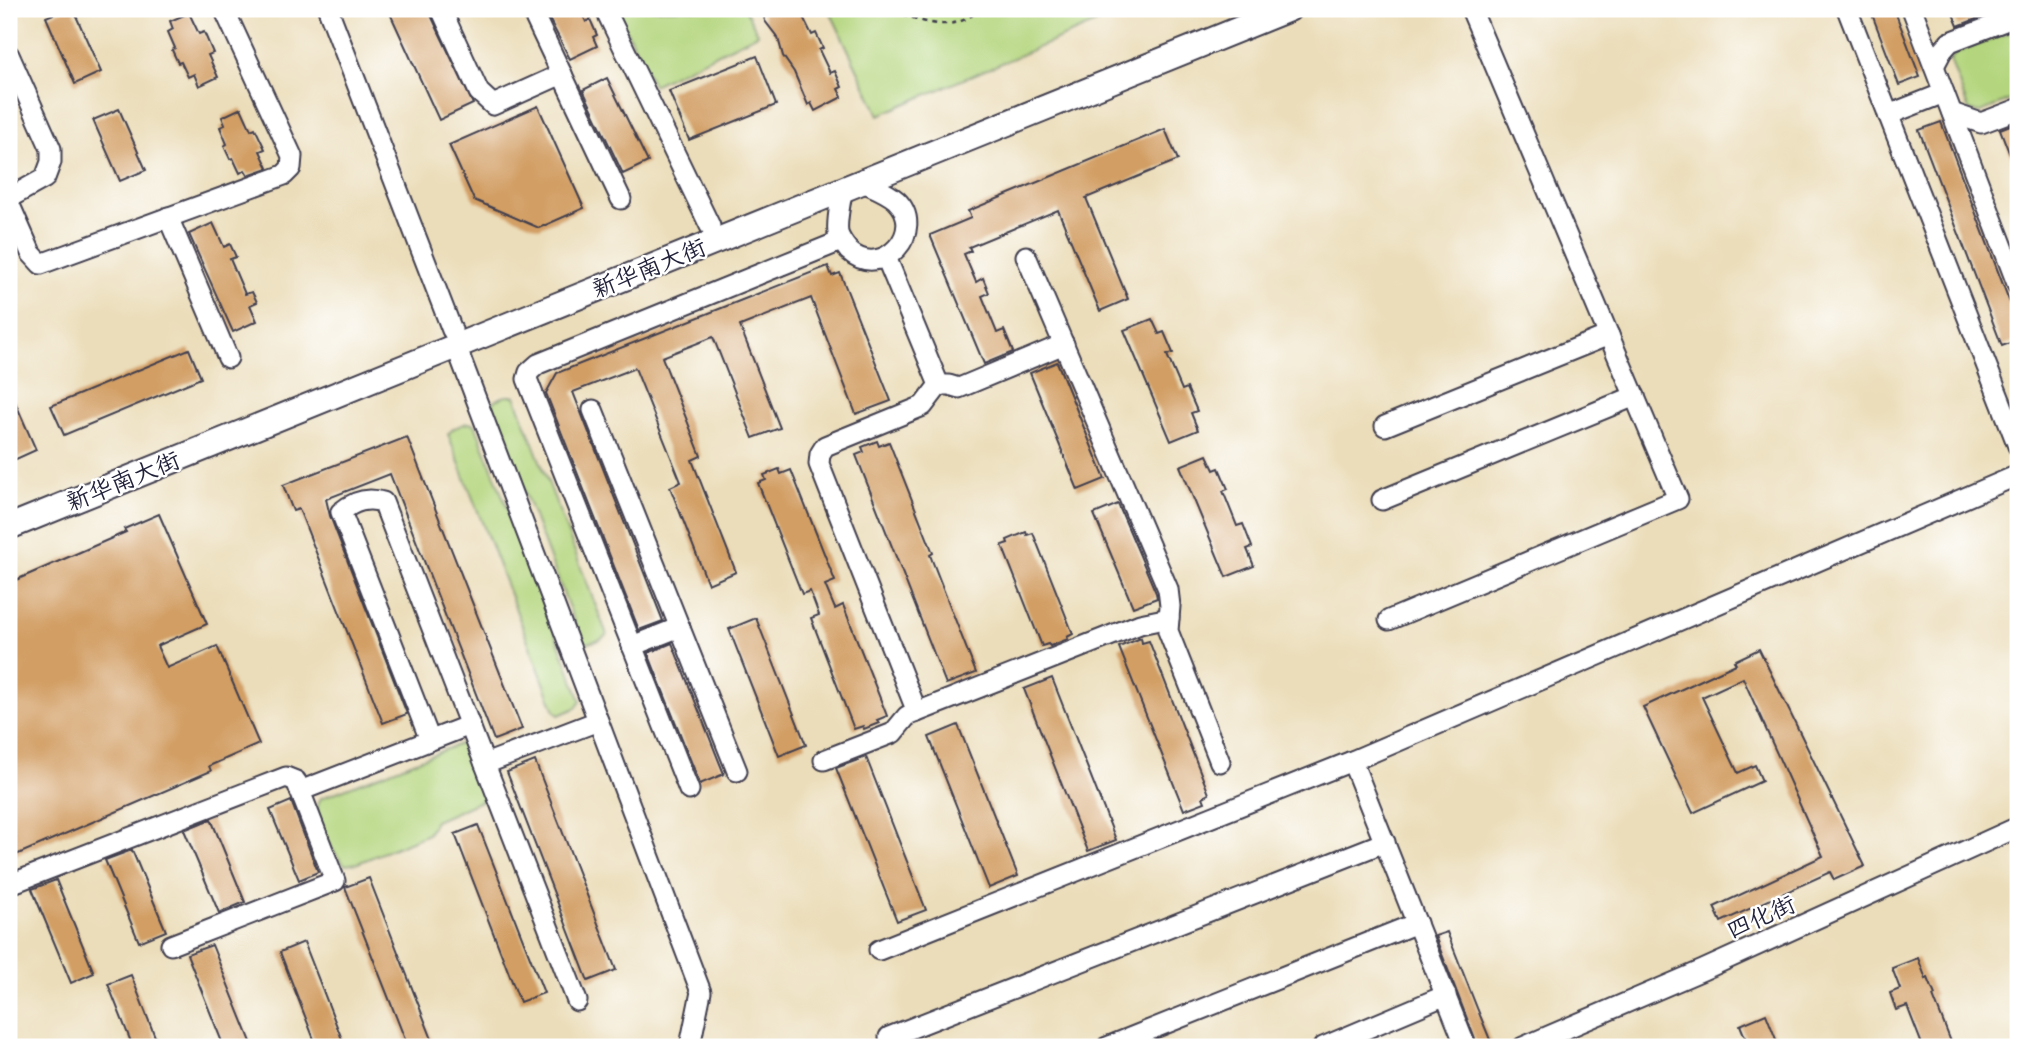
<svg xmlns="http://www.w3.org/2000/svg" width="2027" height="1056" font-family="'Shantell Sans','LXGW WenKai TC',sans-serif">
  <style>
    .green { fill: #b4d57d; stroke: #6b7c5c; stroke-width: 2 }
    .building { fill: #d29e63 }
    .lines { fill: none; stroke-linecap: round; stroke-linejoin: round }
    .minor-casing { stroke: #403e4e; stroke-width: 23 }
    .major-casing { stroke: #403e4e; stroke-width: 28 }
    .path { stroke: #403e4e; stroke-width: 2.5; stroke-dasharray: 5 5; stroke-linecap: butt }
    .minor { stroke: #fff; stroke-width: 19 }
    .major { stroke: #fff; stroke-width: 24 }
    .labels { text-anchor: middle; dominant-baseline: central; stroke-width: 5; stroke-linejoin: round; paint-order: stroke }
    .street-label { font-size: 24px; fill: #22223b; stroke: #fff }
  </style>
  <rect width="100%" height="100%" fill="#fff"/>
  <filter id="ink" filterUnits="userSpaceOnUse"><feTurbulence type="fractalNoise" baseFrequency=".0143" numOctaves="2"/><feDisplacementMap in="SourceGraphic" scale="14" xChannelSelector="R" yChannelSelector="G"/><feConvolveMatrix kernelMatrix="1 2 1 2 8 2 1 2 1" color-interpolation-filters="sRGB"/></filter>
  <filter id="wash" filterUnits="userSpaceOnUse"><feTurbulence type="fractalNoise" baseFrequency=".00686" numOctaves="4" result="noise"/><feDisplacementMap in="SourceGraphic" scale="28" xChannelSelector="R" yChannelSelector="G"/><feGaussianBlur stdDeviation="1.57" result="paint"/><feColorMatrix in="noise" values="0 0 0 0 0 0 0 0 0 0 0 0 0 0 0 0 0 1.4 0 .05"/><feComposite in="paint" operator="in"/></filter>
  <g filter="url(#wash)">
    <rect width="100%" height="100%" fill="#ebddb9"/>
    <g class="green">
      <path d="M616 9H745L758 34 653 85Z"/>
      <path d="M829 9H1129L879 115Z"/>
      <path d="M2018 29V97L1978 113 1969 110 1950 60 1956 53Z"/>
      <path d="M506 396H515L607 635 600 640 583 644 491 405 497 399Z"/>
      <path d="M467 423 475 424 581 701 576 708 559 715 555 711 448 434 454 428Z"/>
      <path d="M462 743 484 794 483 800 435 821 428 834 358 863 345 865C331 850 309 818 321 798Z"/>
    </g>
    <g id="blocks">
      <g class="building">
        <path d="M65 9H73L101 72 75 84 46 17Z"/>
        <path d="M388 9H428L473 104 439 120Z"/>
        <path d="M544 9H580L586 22 590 19 597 35 593 37 597 46 570 59Z"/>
        <path d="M762 9H799L812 35 816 33 823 48 819 50 830 73 835 71 842 87 838 89 842 97 815 111 811 103 808 105 794 72 783 56 778 38 765 21Z"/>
        <path d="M1870 9H1894L1920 77 1899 85Z"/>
        <path d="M1951 9H2002L1958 26Z"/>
        <path d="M189 13 199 34 204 32 213 53 208 55 218 77 199 86 194 74 188 77 181 62 178 63 172 50 175 48 168 32 173 29 170 21Z"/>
        <path d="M757 56 776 105 689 140 669 91Z"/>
        <path d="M607 78 648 162 623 174 583 90Z"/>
        <path d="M538 106 584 208 539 228 474 200 449 145Z"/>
        <path d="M241 108 251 130 255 128 265 149 260 151 268 168 248 175 245 170 240 173 233 158 230 159 224 146 227 144 220 127 225 125 222 117Z"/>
        <path d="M119 109 146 170 120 181 93 120Z"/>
        <path d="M1941 122 2018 324V340L2002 346 1919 130Z"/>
        <path d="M2018 122V173H2017L2000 129Z"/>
        <path d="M1165 129 1178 160 1086 198 1128 299 1100 311 1058 210 969 247 971 251 964 254 976 282 983 278 989 293 982 296 997 333 1004 330 1013 352 984 364 930 235 971 218 968 211Z"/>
        <path d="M213 223 224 247 230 244 236 257 230 259 245 294 252 292 257 302 250 305 257 321 233 332 189 234Z"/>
        <path d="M828 266 832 276 840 273 891 401 856 414 811 298 740 326 780 428 753 438 713 337 662 357 701 456 692 460 736 572 708 584 670 487 681 482 635 368 573 392 663 621 639 630 546 393 557 373Z"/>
        <path d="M1152 319 1159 334 1164 332 1173 353 1167 355 1182 390 1187 388 1197 411 1191 413 1198 430 1171 441 1124 330Z"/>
        <path d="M189 349 201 378 64 435 51 406Z"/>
        <path d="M1057 362 1105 479 1078 490 1030 373Z"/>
        <path d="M9 388 36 450 14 460 9 448Z"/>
        <path d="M407 437 522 729 494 740 390 474 326 499 330 516 407 714 383 723 299 509 293 511 283 485Z"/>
        <path d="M877 441 879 446 889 442 933 553 930 555 976 673 946 684 856 455 864 452 862 447Z"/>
        <path d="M1207 455 1214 470 1219 468 1228 489 1223 491 1237 526 1243 524 1252 547 1247 549 1254 566 1226 577 1180 466Z"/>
        <path d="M779 469 781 474 791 470 835 581 825 585 835 609 843 605 887 716 877 720 879 723 864 729 863 726 854 729 811 618 819 615 810 591 802 594 758 483 766 480 764 475Z"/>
        <path d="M1118 504 1156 593 1157 598 1133 607 1094 514Z"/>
        <path d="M159 514 207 624 157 646 167 668 217 646 259 744 209 766 211 771 9 858V583L126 532 124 529Z"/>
        <path d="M1026 532 1027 535 1033 533 1073 634 1067 637 1068 639 1050 646 1048 644 1042 646 1002 545 1008 543 1007 540Z"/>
        <path d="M756 618 806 745 779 756 729 629Z"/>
        <path d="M1141 638 1142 643 1149 641 1209 794 1203 797 1205 802 1184 810 1119 647Z"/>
        <path d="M672 643 724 774 700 784 648 653Z"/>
        <path d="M1759 649 1865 866 1834 880 1830 872 1721 922 1714 907 1823 856 1743 678 1702 697 1738 773 1755 765 1762 781 1693 813 1643 707 1736 664 1734 661Z"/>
        <path d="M1052 678 1116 840 1088 851 1024 689Z"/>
        <path d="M958 725 1018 876 989 888 929 737Z"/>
        <path d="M866 757 926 910 897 921 836 768Z"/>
        <path d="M535 761 616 970 588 981 507 772Z"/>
        <path d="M291 801 318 872 299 880 270 810Z"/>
        <path d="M211 819 245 902 219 913 184 830Z"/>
        <path d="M478 825 544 993 520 1002 455 834Z"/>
        <path d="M132 850 166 931 139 942 105 860Z"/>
        <path d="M369 878 435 1047H408L345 887Z"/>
        <path d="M56 880 94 973 71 983 32 889Z"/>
        <path d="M1447 932 1477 1008 1493 1047H1478L1435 936Z"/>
        <path d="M304 942 345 1047H317L280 952Z"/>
        <path d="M212 945 253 1047H224L187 954Z"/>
        <path d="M1918 958 1926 979 1928 978 1935 995 1933 996 1953 1047H1923L1907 1006 1896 1010 1890 993 1900 989 1892 968Z"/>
        <path d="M131 975 159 1047H133L108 984Z"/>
        <path d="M1766 1014 1779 1047H1749L1740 1025Z"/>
      </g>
    </g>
  </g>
  <g filter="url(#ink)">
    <use href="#blocks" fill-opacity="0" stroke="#403e4e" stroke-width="2"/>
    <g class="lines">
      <defs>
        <g id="minor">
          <path d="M328 9 452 330"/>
          <path d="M441 9 479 92 493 105 562 74"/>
          <path d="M531 9 621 199"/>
          <path d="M605 9 710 226"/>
          <path d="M1847 9 2018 446"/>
          <path d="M1912 9 2018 286"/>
          <path d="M9 55 51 149V162L45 178 9 198"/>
          <path d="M1934 66 1942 51 1950 42 2018 16"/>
          <path d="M1952 113 1981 123 2018 109"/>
          <path d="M1888 115 1944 93"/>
          <path d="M842 190C841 203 836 220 838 233 840 240 845 246 849 251 882 281 928 230 896 200 887 192 873 187 863 182"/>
          <path d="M9 203 31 253 41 264 284 175 291 168 292 156 224 9"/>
          <path d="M168 217 228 358"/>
          <path d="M1026 256 1168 589 1170 606 1168 631 1220 762"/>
          <path d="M886 257 939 385"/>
          <path d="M456 346 701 992 691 1041 692 1047"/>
          <path d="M593 410 737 771"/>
          <path d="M1385 426 1609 335"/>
          <path d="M1382 500 1635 396"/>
          <path d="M1389 620 1678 499 1471 9"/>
          <path d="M632 646 680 627"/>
          <path d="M917 712 819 464 820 454 825 446 923 406 939 385H949L959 388 1064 344"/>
          <path d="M430 740 341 512C354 501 367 497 383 502L577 1001"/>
          <path d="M824 760 893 733 907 716 1140 624 1169 618"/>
          <path d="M1352 761 1466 1047"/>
          <path d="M485 764 598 721"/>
          <path d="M689 790 527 379 529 372 538 364 841 241"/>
          <path d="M13 883 286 777 296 781 300 791"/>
          <path d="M171 945 335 881 300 791 470 725"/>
          <path d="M879 950 1352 761 2018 475"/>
          <path d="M893 1047 889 1037 1385 842"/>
          <path d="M1107 1047 1417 923"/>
          <path d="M1323 1047 1446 995"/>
          <path d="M1523 1047 1703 970 2018 827"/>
        </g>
        <path id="major" d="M9 527 1289 9"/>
      </defs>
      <use href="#minor" class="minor-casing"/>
      <use href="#major" class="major-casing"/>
      <path class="path" d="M894 9C912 20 941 29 961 21 968 19 975 13 981 9"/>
      <use href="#minor" class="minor"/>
      <use href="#major" class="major"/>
    </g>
  </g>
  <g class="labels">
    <g class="street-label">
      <text transform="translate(649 268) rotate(-22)">新华南大街</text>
      <text transform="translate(123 481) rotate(-22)">新华南大街</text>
      <text transform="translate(1761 917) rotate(-24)">四化街</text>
    </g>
  </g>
  <rect width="2027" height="1056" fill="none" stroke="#fff" stroke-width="35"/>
</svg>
